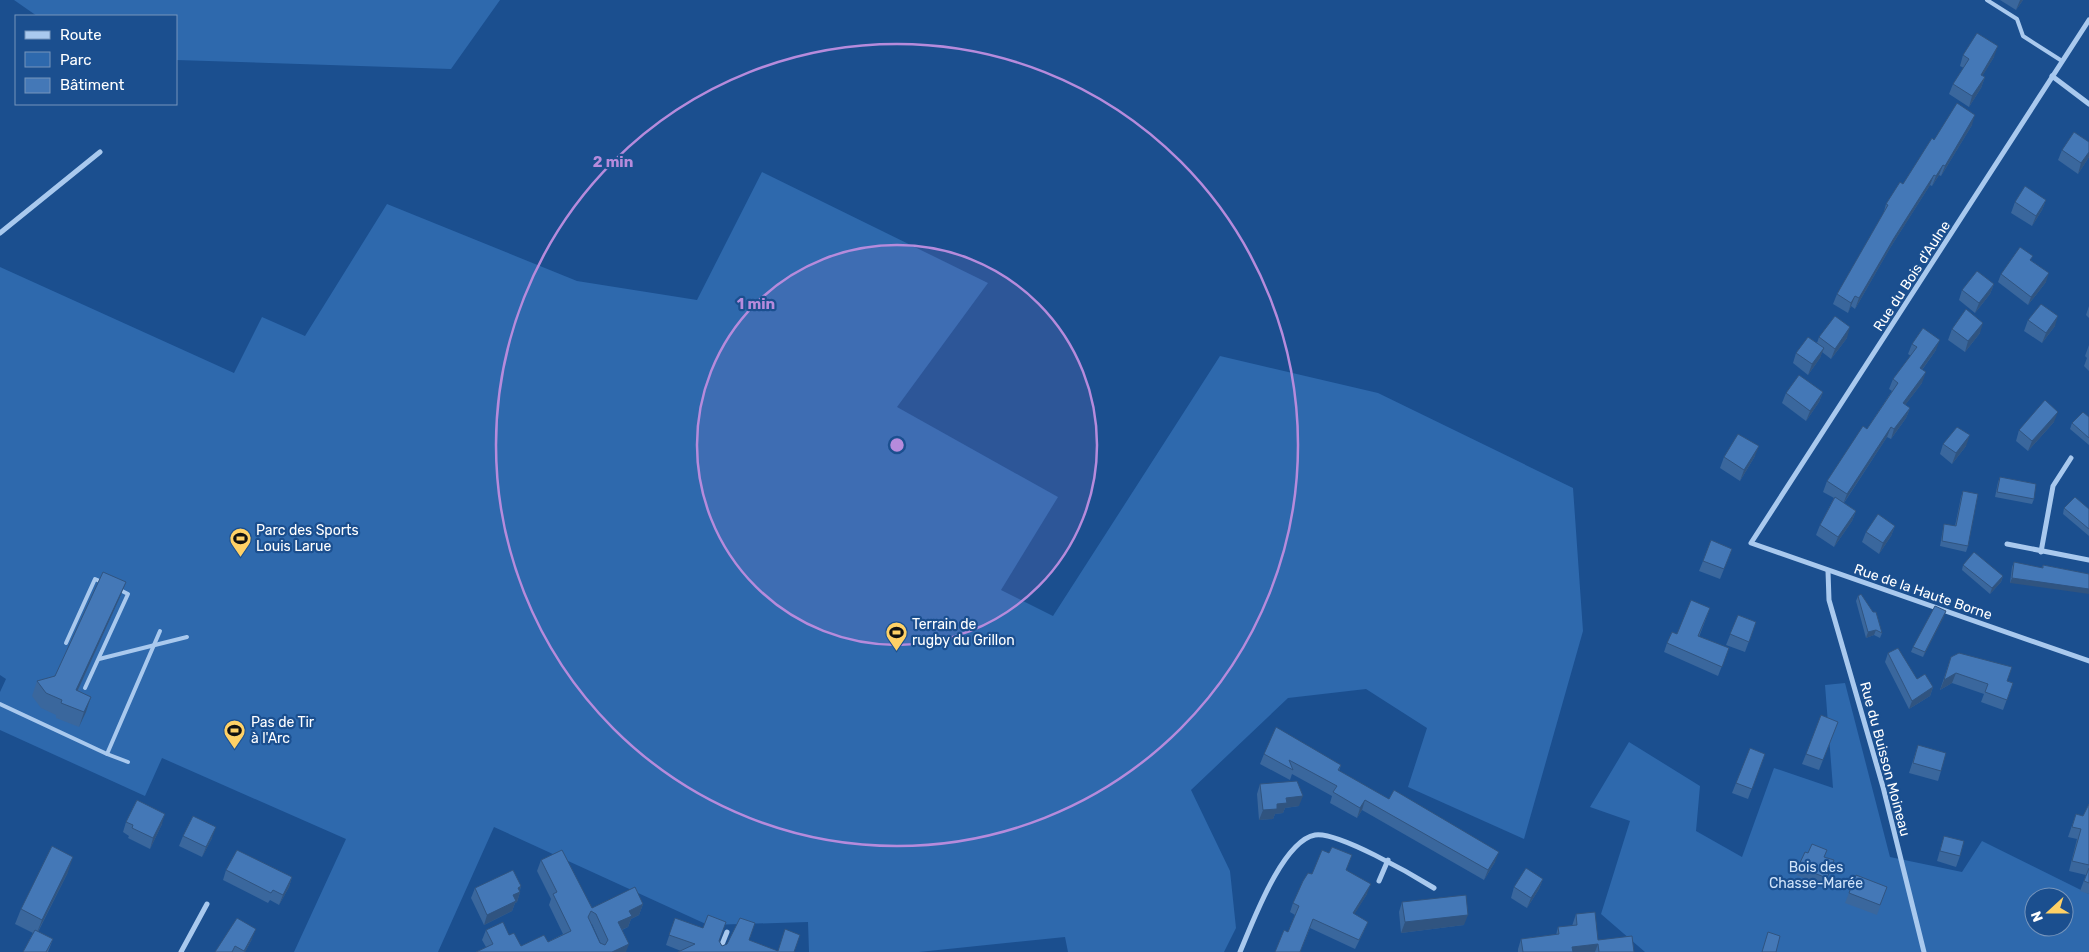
<svg xmlns="http://www.w3.org/2000/svg" width="2089" height="952" font-family="Rubik,sans-serif">
  <style>
    .green { fill: #2e69ad; fill-rule: evenodd }
    .lines { fill: none; stroke-linecap: round; stroke-linejoin: round }
    .lane { stroke: #a9c9ee; stroke-width: 4 }
    .street { stroke: #a9c9ee; stroke-width: 5 }
    .wall { fill: #3a679d; fill-rule: evenodd }
    .shaded-wall { fill: #305480 }
    .building { fill: #4478b7; stroke: #305480; fill-rule: evenodd }
    .ring { fill: none; stroke: #b68bdc; stroke-width: 2.5 }
    .labels { text-anchor: middle; dominant-baseline: central; stroke-width: 4.5; stroke-linejoin: round; paint-order: stroke }
    .street-label { font-size: 14px; fill: #fff; stroke: #1b4f8f }
    .poi-label { font-size: 14px; fill: #fff; stroke: #1b4f8f; text-anchor: start }
    .park-label { font-size: 14px; fill: #cfe3fa; stroke: #1b4f8f }
    .centre { fill: #b68bdc; stroke: #1b4f8f; stroke-width: 2.5 }
    .ring-label { font-size: 15px; text-anchor: middle; font-weight: bold; fill: #b68bdc; stroke: #1b4f8f; stroke-width: 4.5; stroke-linejoin: round; paint-order: stroke }
  </style>
  <rect width="100%" height="100%" fill="#1b4f8f"/>
  <g class="green">
    <path d="M14 0H500L451 69 176 60V16H37Z"/>
    <path d="M762 172 988 283 897 407 1058 497 1001 590 1053 616 1220 356 1378 393 1573 488 1583 631 1524 839 1408 787 1427 728 1366 689 1288 698 1191 790 1230 871 1236 928 1224 952H1068L1065 937 919 952H809L808 922 708 925 494 827 438 952H294L346 839 162 758 145 796 0 730V692L6 679 0 675V267L234 373 262 317 305 336 387 204 577 281 697 300Z"/>
    <path d="M1845 683 1890 857 1962 872 1982 841 2089 894V952H1645L1601 914 1630 821 1590 807 1629 742 1700 786 1696 831 1742 857 1774 768 1833 788 1825 685ZM2034 897H2064V927H2034Z"/>
  </g>
  <g class="lines">
    <g class="lane">
      <path d="M1987 0 2017 19 2023 36 2062 61"/>
      <path d="M66 643 95 579 102 582"/>
      <path d="M99 659 187 637"/>
      <path d="M85 688 128 594 120 590"/>
      <path d="M0 704 107 754 128 762"/>
      <path d="M107 754 160 631"/>
    </g>
    <g class="street">
      <path d="M2089 20 1751 543 2089 661"/>
      <path d="M2052 76 2089 104"/>
      <path d="M0 233 100 152"/>
      <path d="M2007 544 2089 560"/>
      <path d="M2041 552 2053 486 2071 458"/>
      <path d="M1828 571 1829 600 1883 787 1924 952"/>
      <path d="M1379 881 1388 860"/>
      <path d="M181 952 207 904"/>
      <path d="M719 952 727 932"/>
      <path d="M1240 952C1252 924 1282 841 1315 835 1337 831 1413 875 1434 888"/>
    </g>
  </g>
  <g class="wall">
    <path d="M2000 0H2023L2016 10Z"/>
    <path d="M1963 55 1994 57 1982 76 1985 77 1981 88 1969 107 1949 94 1953 84 1964 68 1960 66Z"/>
    <path d="M1972 125 1941 176 1939 175 1932 186 1930 185 1890 248 1855 309 1851 306 1848 313 1833 304 1837 294 1883 215 1886 204 1903 184 1934 140Z"/>
    <path d="M2089 142V157L2078 174 2058 160 2062 150Z"/>
    <path d="M2046 200 2042 210 2032 226 2011 213 2015 202Z"/>
    <path d="M2031 260 2046 282 2028 305 1998 282 2001 274Z"/>
    <path d="M1994 284 1990 294 1975 313 1959 300 1962 290Z"/>
    <path d="M2089 306V318L2086 315Z"/>
    <path d="M2028 320 2055 326 2042 343 2024 331Z"/>
    <path d="M1952 329 1980 333 1965 352 1948 340Z"/>
    <path d="M1819 337 1847 338 1831 359 1822 352 1820 358 1808 375 1793 363 1796 353 1817 343Z"/>
    <path d="M1912 344 1936 350 1922 370V383L1905 405 1910 408 1906 418 1891 439 1887 437 1844 503 1856 511 1852 521 1834 547 1816 535 1820 525 1834 498 1823 492 1827 481 1867 429 1892 391 1889 389 1893 379 1911 356 1908 354Z"/>
    <path d="M2089 345V371L2084 366 2087 358 2085 356Z"/>
    <path d="M1823 392 1819 402 1806 421 1782 403 1786 393Z"/>
    <path d="M2089 417V445L2070 429 2072 423Z"/>
    <path d="M2054 422 2028 451 2016 441 2019 430Z"/>
    <path d="M1943 444 1966 446 1952 464 1940 454Z"/>
    <path d="M1755 456 1740 481 1720 468 1724 457Z"/>
    <path d="M2000 477 2034 499 2032 504 1995 497 1998 482Z"/>
    <path d="M1963 491 1968 546 1966 552 1940 546 1943 529 1944 524 1955 526 1961 497Z"/>
    <path d="M2064 508 2089 509V536L2063 514Z"/>
    <path d="M1895 526 1891 536 1879 554 1862 542 1866 532Z"/>
    <path d="M1732 549 1720 579 1699 571 1703 561Z"/>
    <path d="M2014 562 2042 568 2043 565 2089 574 2010 583 2012 567Z"/>
    <path d="M1963 565 2003 576 2001 582 1990 594 1962 570Z"/>
    <path d="M1858 596 1882 633 1880 638 1874 635 1866 638 1856 601Z"/>
    <path d="M120 597 78 690 91 697 79 727 56 718V715L41 708 32 696 37 681 55 676Z"/>
    <path d="M1710 608 1699 637 1729 648 1718 676 1664 652 1667 643 1677 634Z"/>
    <path d="M1946 611 1923 657 1911 652 1913 647Z"/>
    <path d="M1738 615 1756 622 1745 652 1726 645Z"/>
    <path d="M1888 653 1917 679 1933 687 1930 696 1909 709 1885 662Z"/>
    <path d="M1951 657 2013 683 2003 710 1981 702 1984 694 1952 683 1940 690Z"/>
    <path d="M1838 722 1819 770 1802 764 1806 754Z"/>
    <path d="M1918 745 1941 771 1938 781 1909 773Z"/>
    <path d="M1264 754 1341 765 1339 771 1495 862 1484 880 1362 810 1357 818 1330 803 1332 796 1292 774 1290 780 1260 764Z"/>
    <path d="M1765 754 1748 799 1732 793 1736 783Z"/>
    <path d="M1260 784 1299 806 1285 808 1283 813 1275 814 1273 819 1259 820 1257 794Z"/>
    <path d="M2089 804V894L2080 891 2086 875 2069 871 2077 839 2068 837 2076 814 2083 816Z"/>
    <path d="M126 822 162 824 150 849 128 838 129 836 123 832Z"/>
    <path d="M183 836 212 838 202 857 179 846Z"/>
    <path d="M1944 836 1960 856 1956 867 1937 861Z"/>
    <path d="M1805 852 1834 860 1824 885 1796 875Z"/>
    <path d="M541 860 592 908 643 904 639 915 631 919 628 927 622 930 626 952 486 947 482 940 486 930 509 935 521 946 548 942 563 934 549 905 551 899 537 871ZM591 924H592L601 944 600 943Z"/>
    <path d="M226 870 292 877 289 887 279 905 270 900 268 903 223 880Z"/>
    <path d="M1347 870 1367 894 1354 914 1364 931 1355 949 1310 928 1300 952H1275L1288 932 1295 915 1290 912 1293 903Z"/>
    <path d="M68 872 38 932 53 939 48 952H23L33 933 15 924 21 909Z"/>
    <path d="M1856 875 1887 887 1877 915 1845 903Z"/>
    <path d="M1543 879 1539 889 1527 908 1511 898 1514 887Z"/>
    <path d="M521 886 520 890V892L517 902 515 903 512 911 484 925 471 898 475 888Z"/>
    <path d="M1402 902 1464 925 1401 933 1399 912Z"/>
    <path d="M1576 914 1598 940 1634 952H1518V949L1521 939 1556 935 1558 927 1572 926Z"/>
    <path d="M675 918 719 941 722 946 749 940 778 951H681L666 945Z"/>
    <path d="M252 939 245 952H215Z"/>
  </g>
  <g class="shaded-wall">
    <path d="M2020 0H2023L2016 10Z"/>
    <path d="M1998 46 1994 57 1977 85 1981 75Z"/>
    <path d="M1985 77 1981 88 1969 107 1972 96Z"/>
    <path d="M1975 115 1972 125 1941 176 1945 166Z"/>
    <path d="M2089 152V157L2078 174 2081 163Z"/>
    <path d="M1943 165 1939 175 1932 186 1936 176Z"/>
    <path d="M1934 175 1930 185 1890 248 1855 309 1859 298 1894 238Z"/>
    <path d="M2046 200 2042 210 2032 226 2036 216Z"/>
    <path d="M2049 273 2046 282 2028 305 2031 297Z"/>
    <path d="M1994 284 1990 294 1975 313 1979 303Z"/>
    <path d="M1855 296 1851 306 1848 313 1851 303Z"/>
    <path d="M2058 316 2055 326 2042 343 2046 333Z"/>
    <path d="M1983 323 1980 333 1965 352 1968 341Z"/>
    <path d="M1850 327 1847 338 1831 359 1835 349Z"/>
    <path d="M1940 340 1936 350 1916 378 1920 368Z"/>
    <path d="M1824 348 1820 358 1808 375 1812 364Z"/>
    <path d="M1926 372 1922 383 1899 413 1903 403Z"/>
    <path d="M1823 392 1819 402 1806 421 1810 411Z"/>
    <path d="M1910 408 1906 418 1891 439 1894 429Z"/>
    <path d="M2058 412 2054 422 2028 451 2032 441Z"/>
    <path d="M1891 427 1887 437 1843 504 1847 494Z"/>
    <path d="M1970 435 1966 446 1952 464 1956 453Z"/>
    <path d="M1759 446 1755 456 1740 481 1744 470Z"/>
    <path d="M1856 511 1852 521 1834 547 1838 537Z"/>
    <path d="M1895 526 1891 536 1879 554 1883 543Z"/>
    <path d="M2003 576 2001 582 1990 594 1992 588Z"/>
    <path d="M2012 578 2089 589V594L2010 583Z"/>
    <path d="M126 582 120 597 71 705 76 690Z"/>
    <path d="M1946 611 1944 617 1923 657 1925 652Z"/>
    <path d="M1876 630 1874 635 1866 638 1868 632Z"/>
    <path d="M1956 673 1952 683 1940 690 1944 680Z"/>
    <path d="M1933 687 1930 696 1909 709 1912 701Z"/>
    <path d="M91 697 86 712 79 727 84 712Z"/>
    <path d="M1303 796 1299 806 1285 808 1283 813 1275 814 1273 819 1259 820 1263 810 1277 804 1286 798Z"/>
    <path d="M1365 800 1362 810 1357 818 1360 808Z"/>
    <path d="M165 814 162 824 150 849 153 838Z"/>
    <path d="M216 827 212 838 202 857 206 847Z"/>
    <path d="M1499 852 1495 862 1484 880 1488 870Z"/>
    <path d="M73 857 68 872 36 935 42 920Z"/>
    <path d="M292 877 289 887 279 905 283 895Z"/>
    <path d="M1543 879 1539 889 1527 908 1531 898Z"/>
    <path d="M1371 884 1367 894 1349 923 1353 913Z"/>
    <path d="M521 886 519 892H520L517 902 515 903 512 911 484 925 487 915 513 895 518 888Z"/>
    <path d="M643 904 639 915 631 919 628 927 614 933 618 922 629 911Z"/>
    <path d="M1468 915 1464 925 1401 933 1405 922Z"/>
    <path d="M256 929 252 939 245 952H244Z"/>
    <path d="M629 944 626 952H612Z"/>
    <path d="M1598 944 1595 952H1570L1572 947Z"/>
  </g>
  <g class="building">
    <path d="M1977 33 1998 46 1981 75 1985 77 1972 96 1953 84 1969 59 1963 55Z"/>
    <path d="M1957 103 1975 115 1945 166 1943 165 1936 176 1934 175 1894 238 1859 298 1855 296 1851 303 1837 294 1888 205 1886 204 1900 182 1903 184 1932 138 1934 140Z"/>
    <path d="M2074 132 2089 142V152L2081 163 2062 150Z"/>
    <path d="M2025 186 2046 200 2036 216 2015 202Z"/>
    <path d="M2020 247 2033 256 2030 260 2049 273 2031 297 2001 274Z"/>
    <path d="M1977 271 1994 284 1979 303 1962 290Z"/>
    <path d="M2041 304 2058 316 2046 333 2028 320Z"/>
    <path d="M1966 309 1983 323 1968 341 1952 329Z"/>
    <path d="M1835 316 1850 327 1835 349 1819 337Z"/>
    <path d="M1923 328 1940 340 1920 368 1926 372 1903 403 1910 408 1894 429 1891 427 1847 494 1827 481 1863 426 1867 429 1898 383 1893 379 1917 347 1912 344Z"/>
    <path d="M1808 337 1824 348 1812 364 1796 353Z"/>
    <path d="M1799 375 1823 392 1810 411 1786 393Z"/>
    <path d="M2045 400 2058 412 2032 441 2019 430Z"/>
    <path d="M2083 412 2089 417V438L2072 423Z"/>
    <path d="M1957 427 1970 435 1956 453 1943 444Z"/>
    <path d="M1738 434 1759 446 1744 470 1724 457Z"/>
    <path d="M2000 477 2036 484 2034 499 1997 492Z"/>
    <path d="M1963 491 1978 494 1968 546 1942 541 1944 524 1956 526Z"/>
    <path d="M1835 497 1856 511 1838 537 1820 525Z"/>
    <path d="M2075 497 2089 509V529L2064 508Z"/>
    <path d="M1878 514 1895 526 1883 543 1866 532Z"/>
    <path d="M1711 540 1732 549 1724 569 1703 561Z"/>
    <path d="M1974 552 2003 576 1992 588 1963 565Z"/>
    <path d="M2014 562 2043 568V565L2089 574V589L2012 578Z"/>
    <path d="M103 572 126 582 76 690 91 697 84 712 61 703 62 700 46 693 37 681 55 676Z"/>
    <path d="M1861 594 1873 612H1876L1882 633 1876 630 1868 632 1858 596Z"/>
    <path d="M1691 600 1710 608 1698 636 1729 648 1722 667 1667 643 1672 632 1677 634Z"/>
    <path d="M1935 606 1946 611 1925 652 1913 647Z"/>
    <path d="M1738 615 1756 622 1749 642 1730 634Z"/>
    <path d="M1898 648 1917 679 1925 674 1933 687 1912 701 1888 653Z"/>
    <path d="M1959 653 2012 667 2007 681 2013 683 2007 700 1985 692 1988 684 1956 673 1944 680 1951 657Z"/>
    <path d="M1821 715 1838 722 1823 760 1806 754Z"/>
    <path d="M1276 727 1341 765 1338 770 1389 799 1394 790 1499 852 1488 870 1365 800 1360 808 1333 792 1337 786 1289 760 1293 770 1264 754Z"/>
    <path d="M1918 745 1946 753 1941 771 1913 763Z"/>
    <path d="M1750 748 1765 754 1752 789 1736 783Z"/>
    <path d="M1297 781 1303 796 1286 798 1287 803 1277 804V809L1263 810 1260 784Z"/>
    <path d="M137 800 165 814 153 838 132 828 133 825 126 822Z"/>
    <path d="M2089 804V865L2072 861 2081 829 2072 827 2076 814 2083 816Z"/>
    <path d="M193 816 216 827 206 847 183 836Z"/>
    <path d="M1944 836 1964 841 1960 856 1940 851Z"/>
    <path d="M1812 844 1827 850 1824 857 1834 860 1827 878 1798 867 1805 852 1808 853Z"/>
    <path d="M52 846 73 857 42 920 21 909Z"/>
    <path d="M1332 847 1352 855 1346 870 1371 884 1353 913 1368 922 1359 940 1313 919 1300 952H1275L1284 930 1288 932 1299 906 1293 903 1303 881 1308 873 1312 874 1322 850 1329 853Z"/>
    <path d="M237 850 292 877 283 895 273 890 271 893 226 870Z"/>
    <path d="M562 850 592 908 635 887 643 904 629 911 632 916 618 922 629 944 612 952H476L493 944 486 930 503 922 509 935 514 933 521 946 544 935 548 942 571 931 553 894 557 892 541 860ZM591 911 596 914 608 940 605 945 600 943 588 917Z"/>
    <path d="M1526 868 1543 879 1531 898 1514 887Z"/>
    <path d="M2089 868V883L2084 881Z"/>
    <path d="M513 870 521 886 518 888 520 892 513 895 516 901 487 915 475 888Z"/>
    <path d="M1856 875 1887 887 1880 905 1849 893Z"/>
    <path d="M1466 895 1468 915 1405 922 1402 902Z"/>
    <path d="M1595 912 1598 940 1632 936 1634 952H1599L1598 944 1572 947 1573 952H1523L1521 939 1559 934 1558 927 1577 925 1576 914Z"/>
    <path d="M708 915 726 922 719 941 722 946 727 944 740 918 755 923 749 940 778 951 785 929 800 935 794 952H678L695 944 669 935 675 918 703 928Z"/>
    <path d="M237 918 256 929 244 951 235 946 232 952H215Z"/>
    <path d="M35 930 53 939 46 952H23Z"/>
    <path d="M1768 932 1780 936 1776 952H1762Z"/>
  </g>
  <circle cx="897" cy="445" r="200" fill="#b68bdc" fill-opacity=".12"/>
  <g class="ring">
    <circle cx="897" cy="445" r="200"/>
    <circle cx="897" cy="445" r="401"/>
  </g>
  <defs>
    <symbol id="stadium-pin" viewBox="-11 -11 22 30"><path d="M0 17L-7.5 6A9.5 9.5 0 1 1 7.5 6Z" fill="#ffd166" stroke="#1b4f8f"/><path d="M0-5a6.5 5 0 1 0 0 10a6.5 5 0 1 0 0-10ZM-3.5-1.8h7v3.6h-7Z" fill="#111"/></symbol>
  </defs>
  <g fill-rule="evenodd">
    <use href="#stadium-pin" x="228" y="526" width="25" height="34"/>
    <use href="#stadium-pin" x="884" y="620" width="25" height="34"/>
    <use href="#stadium-pin" x="222" y="718" width="25" height="34"/>
  </g>
  <g class="labels">
    <g class="street-label">
      <text transform="translate(1912 276) rotate(-57)">Rue du Bois d'Aulne</text>
      <text transform="translate(1923 592) rotate(19)">Rue de la Haute Borne</text>
      <text transform="translate(1885 759) rotate(75)">Rue du Buisson Moineau</text>
    </g>
    <g class="poi-label">
      <text x="256" y="530">Parc des Sports<tspan x="256" dy="16">Louis Larue</tspan></text>
      <text x="912" y="624">Terrain de<tspan x="912" dy="16">rugby du Grillon</tspan></text>
      <text x="251" y="722">Pas de Tir<tspan x="251" dy="16">à l'Arc</tspan></text>
    </g>
    <g class="park-label">
      <text x="1816" y="867">Bois des<tspan x="1816" dy="16">Chasse-Marée</tspan></text>
    </g>
  </g>
  <circle cx="897" cy="445" r="8" class="centre"/>
  <g class="ring-label">
    <text x="613" y="167">2 min</text>
    <text x="756" y="309">1 min</text>
  </g>
  <rect x="15" y="15" width="162" height="90" fill="#1b4f8f" stroke="#7695bc"/>
  <rect x="25" y="31" width="25" height="8" fill="#a9c9ee" stroke="#7695bc"/>
  <text x="60" y="40" font-size="15" fill="#ffffff">Route</text>
  <rect x="25" y="52" width="25" height="15" fill="#2e69ad" stroke="#7695bc"/>
  <text x="60" y="65" font-size="15" fill="#ffffff">Parc</text>
  <rect x="25" y="78" width="25" height="15" fill="#4478b7" stroke="#7695bc"/>
  <text x="60" y="90" font-size="15" fill="#ffffff">Bâtiment</text>
  <g transform="translate(2049 912) rotate(249)"><circle r="24" fill="#1b4f8f" stroke="#7695bc"/>
  <path d="M0-4L9 19L0 12L-9 19Z" fill="#ffd166"/>
  <text y="-8" font-size="14" font-weight="bold" text-anchor="middle" fill="#ffffff">N</text>
  </g>
</svg>
